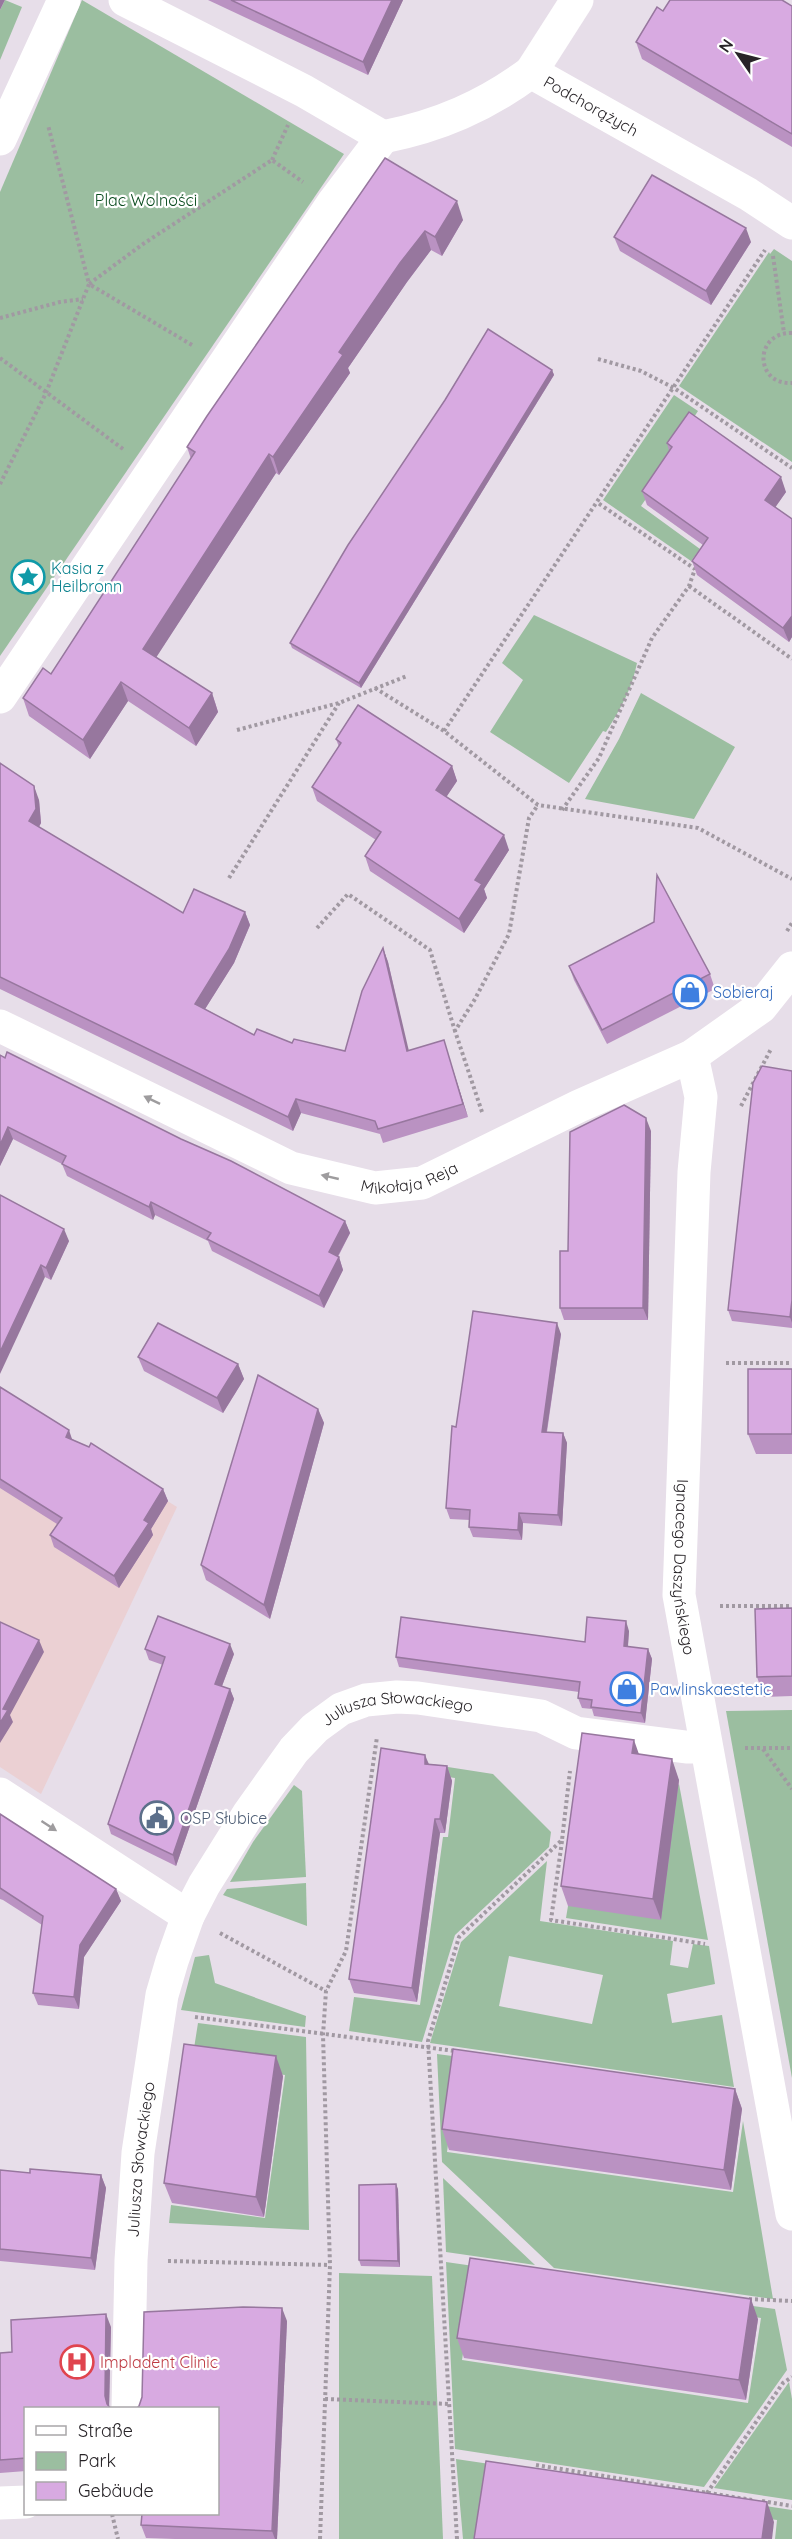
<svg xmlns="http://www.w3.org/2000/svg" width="792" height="2539" font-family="Quicksand,sans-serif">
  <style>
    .industrial { fill: #ebd0d3 }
    .green { fill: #9bbea0; fill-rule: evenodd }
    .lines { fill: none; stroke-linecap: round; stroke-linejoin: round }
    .path { stroke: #a199a2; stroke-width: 4; stroke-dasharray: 3 3; stroke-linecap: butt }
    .minor { stroke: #fff; stroke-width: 33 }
    .wall { fill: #ba92c2 }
    .shaded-wall { fill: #97779e }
    .building { fill: #d8aae1; stroke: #97779e; stroke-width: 1.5 }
    .oneway { fill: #9e9c9e }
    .labels { text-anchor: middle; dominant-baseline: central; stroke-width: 4.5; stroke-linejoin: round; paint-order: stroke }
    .street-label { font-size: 16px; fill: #282428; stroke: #fff }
    .park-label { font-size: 16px; fill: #094b1e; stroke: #fff }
    .culture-label { font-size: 16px; fill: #0d838f; stroke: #fff; text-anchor: start }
    .shop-label { font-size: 16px; fill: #366cbe; stroke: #fff; text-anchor: start }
    .service-label { font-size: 16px; fill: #4e5e75; stroke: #fff; text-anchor: start }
    .health-label { font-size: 16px; fill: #be3a42; stroke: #fff; text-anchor: start }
  </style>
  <rect width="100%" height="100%" fill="#e7dee9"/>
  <path class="industrial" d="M0 1396 177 1507 41 1794 0 1767Z"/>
  <g class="green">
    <path d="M5 0 22 7 0 60V10Z"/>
    <path d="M82 0 344 154 0 656V192Z"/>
    <path d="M774 249 792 261V462L679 386 769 252 770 254Z"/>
    <path d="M674 395 698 411 667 458 671 462 641 506 700 549 691 561 603 500Z"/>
    <path d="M534 615 637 663C632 689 620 710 606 732L603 731 569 783 490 732 523 680 502 663Z"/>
    <path d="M641 693 735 747 694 819 585 799 619 739Z"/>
    <path d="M792 1710V2078L726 1711Z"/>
    <path d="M435 1765 493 1774 551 1832 549 1847 455 1935 422 2042 349 2031 354 1997 420 2005 443 1837H448L455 1778 434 1775Z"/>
    <path d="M679 1784 708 1940 566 1918 568 1906Z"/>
    <path d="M294 1785 302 1791 306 1877 230 1882 253 1842Z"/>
    <path d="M547 1861 540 1921 673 1941 670 1965 688 1968 693 1944 709 1946 715 1984 667 1994 672 2023 722 2015 734 2087 430 2043 461 1942ZM509 1956 603 1975 592 2024 499 2006Z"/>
    <path d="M306 1883 307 1926 223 1895 227 1889Z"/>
    <path d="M209 1955 215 1983 306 2016 305 2027 181 2010 195 1957Z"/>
    <path d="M198 2023 306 2037 309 2230 169 2223 171 2205 265 2218 285 2075 192 2061Z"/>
    <path d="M437 2054 460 2057 447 2152 733 2192 743 2121 773 2299 554 2268 442 2162Z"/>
    <path d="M443 2178 535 2265 446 2252Z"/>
    <path d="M446 2262 537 2275 475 2276 462 2360 748 2403 761 2318 691 2307 693 2298 775 2309 787 2370 704 2487 455 2449Z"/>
    <path d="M339 2273 432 2276 443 2539H339Z"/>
    <path d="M789 2382 792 2399V2500L714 2488Z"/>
    <path d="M456 2459 556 2474 482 2539H463Z"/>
    <path d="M714 2498 792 2510V2539H775L777 2520 712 2511Z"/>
  </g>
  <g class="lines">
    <g class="path">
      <path d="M272 160 288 125"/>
      <path d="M773 256 784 333"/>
      <path d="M0 318 60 302 83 299"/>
      <path d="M792 333C754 332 754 385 792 383"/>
      <path d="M192 345 89 284 143 244 272 160 303 182"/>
      <path d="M0 358 123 449"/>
      <path d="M598 359 641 371 674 388 792 468"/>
      <path d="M0 484 46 393 89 284 48 125"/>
      <path d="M689 586 792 659"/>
      <path d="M375 688 444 731 538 805 698 828 792 879"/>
      <path d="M237 730 339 703 407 676"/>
      <path d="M444 731 765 250"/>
      <path d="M562 810 599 758 652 638 689 586 695 569 598 503"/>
      <path d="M229 878 339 703"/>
      <path d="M317 928 348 894 430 950 455 1031"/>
      <path d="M787 931 792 923"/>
      <path d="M741 1106 771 1049"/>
      <path d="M482 1112 455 1031 475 999 509 934 529 818 538 805"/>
      <path d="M726 1363H792"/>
      <path d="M720 1606H792"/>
      <path d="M745 1748H792"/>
      <path d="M763 1749 792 1789"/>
      <path d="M562 1841 551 1920 705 1944"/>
      <path d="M220 1933 326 1991"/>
      <path d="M195 2017 455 2051"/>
      <path d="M168 2261 330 2265"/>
      <path d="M749 2299 792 2301"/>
      <path d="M325 2399 449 2404"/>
      <path d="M536 2465 752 2500"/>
      <path d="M707 2493 783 2383 792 2377"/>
      <path d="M762 2501 792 2506"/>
      <path d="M112 2514 118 2539"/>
      <path d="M320 2539 330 2265 323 2035 326 1991 346 1951 377 1737"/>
      <path d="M457 2539 428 2041 459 1937 562 1840 570 1771"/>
    </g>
    <g class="minor">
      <path d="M125 0 304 91 383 137"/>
      <path d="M531 72 577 0"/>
      <path id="s1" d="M383 137C439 126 485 106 531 72L748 194 792 223"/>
      <path d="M0 139 64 0"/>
      <path d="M0 697 333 203 383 137"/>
      <path id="s2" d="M0 1026 291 1168 375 1188 422 1183 579 1106 692 1056 761 1007 792 968"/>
      <path id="s3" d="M692 1056 701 1097 694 1172 679 1595 792 2214"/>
      <path d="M0 1794 188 1916"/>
      <path id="s4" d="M128 2408 131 2260 138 2153 162 1995 172 1961 188 1916 204 1885 249 1813 294 1750 315 1728 341 1709 366 1700 397 1697 418 1698 541 1716 576 1733 686 1747H706"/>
      <path d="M0 2503 26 2502"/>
    </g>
  </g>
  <g class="wall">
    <path d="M208 0H403L368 75Z"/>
    <path d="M792 6V147L642 59 636 42 663 11Z"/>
    <path d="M385 158 463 220 442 256 431 250 407 282 348 368 350 373 279 475 276 473 156 657 212 693 218 712 196 746 128 701 90 759 29 716 23 698 51 674 191 459 187 447Z"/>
    <path d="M614 237 751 242 711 305 620 251Z"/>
    <path d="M552 370 554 375 361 688 292 648 290 643Z"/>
    <path d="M667 443 786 492 775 507 792 519V637L789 642 697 575 692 561 703 545 647 505 642 491 669 451Z"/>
    <path d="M336 739 452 766 457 781 446 797 509 850 484 889 487 898 464 933 370 871 365 856 376 840 317 801 312 787 339 747Z"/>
    <path d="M0 763 39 800 41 823 39 827 183 913 245 912 250 925 234 963 205 1009 254 1035 292 1043 345 1051 383 948 388 962 408 1050 448 1054 468 1117 383 1143 380 1134 301 1113 293 1131 0 989Z"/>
    <path d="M569 966 710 974 715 989 607 1044 574 980Z"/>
    <path d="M0 1055 345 1221 350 1233 338 1257H339L343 1270 324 1308 212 1251 208 1241 155 1215 153 1220 67 1176 62 1164 13 1139 0 1166Z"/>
    <path d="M792 1071V1328L732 1321 728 1310Z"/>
    <path d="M651 1131 648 1320H564L560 1308 568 1251Z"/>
    <path d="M0 1195 69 1241 51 1280 45 1277Z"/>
    <path d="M561 1334 547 1432 563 1433 567 1443 562 1526 523 1523 522 1540 473 1537 469 1527 470 1520 450 1519 446 1508 456 1427Z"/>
    <path d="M138 1357 238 1364 244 1379 223 1413 144 1371Z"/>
    <path d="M792 1369V1454H756L748 1434Z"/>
    <path d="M0 1387 72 1439 163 1489 168 1501 151 1529 153 1535 119 1588 54 1547 50 1535 57 1524 0 1488Z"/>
    <path d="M318 1409 324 1423 270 1619 206 1580 201 1565Z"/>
    <path d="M792 1608V1696L764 1697 757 1677Z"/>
    <path d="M629 1631 628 1647 648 1649 652 1659 645 1723 594 1716 592 1709 582 1708 578 1698 579 1692 399 1667 396 1657 585 1642Z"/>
    <path d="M145 1649 234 1654 222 1686 230 1689 234 1699 176 1866 111 1834 108 1824 163 1665 149 1660Z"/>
    <path d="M639 1754 679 1780 661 1920 568 1906 561 1886Z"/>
    <path d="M429 1764 447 1766 452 1781 445 1833H440L417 2002 354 1993 349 1979Z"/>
    <path d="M0 1814 116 1889 121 1901 84 1957 79 2009 38 2005 33 1993 42 1925 3 1900 0 1899Z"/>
    <path d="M283 2076 264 2217 172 2203 164 2183Z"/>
    <path d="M735 2089 742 2109 731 2190 449 2150 442 2129Z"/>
    <path d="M0 2170 30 2173 101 2175 106 2188 95 2270 0 2261Z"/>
    <path d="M398 2189 400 2267 361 2266 359 2260Z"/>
    <path d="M758 2319 746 2400 464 2358 457 2338Z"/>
    <path d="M287 2321 277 2539H175L146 2538 141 2525Z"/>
    <path d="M111 2327 109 2407 26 2409V2471L0 2473V2353L12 2352Z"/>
  </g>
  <g class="shaded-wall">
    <path d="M0 0H5L0 10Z"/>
    <path d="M392 0H403L368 75 363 62Z"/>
    <path d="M457 201 463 220 442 256 435 237Z"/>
    <path d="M746 228 751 242 711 305 706 291Z"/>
    <path d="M425 231 431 250 407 282 348 368 350 373 279 475 273 457 339 352 400 263Z"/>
    <path d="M552 370 554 375 361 688 359 683Z"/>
    <path d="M269 454 276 473 150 667 143 649Z"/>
    <path d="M781 477 786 492 770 515 765 500Z"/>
    <path d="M792 616V637L789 642 783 628Z"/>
    <path d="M121 682 128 701 90 759 83 740Z"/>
    <path d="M212 693 218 712 196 746 189 728Z"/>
    <path d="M452 766 457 781 441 805 436 790Z"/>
    <path d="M34 786 39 800 41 823 34 835 29 821Z"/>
    <path d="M504 835 509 850 484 889 487 898 464 933 459 919 475 880Z"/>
    <path d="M245 912 250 925 234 963 200 1017 195 1004Z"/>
    <path d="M383 948 388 962 412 1064 407 1051Z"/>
    <path d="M444 1040 448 1054 468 1117 463 1104Z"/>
    <path d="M296 1099 301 1113 293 1131 288 1117Z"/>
    <path d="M646 1118 651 1131 648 1320 643 1308Z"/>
    <path d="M8 1127 13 1139 0 1166V1145Z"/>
    <path d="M151 1202 155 1215 153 1220 149 1207Z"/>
    <path d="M345 1221 350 1233 333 1265 329 1252Z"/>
    <path d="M64 1229 69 1241 51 1280 46 1268Z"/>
    <path d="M339 1257 343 1270 324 1308 319 1296Z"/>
    <path d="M41 1265 45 1277 0 1374V1352Z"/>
    <path d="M792 1300V1323L790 1317Z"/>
    <path d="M557 1323 561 1334 545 1442 542 1432Z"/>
    <path d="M238 1364 244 1379 223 1413 217 1398Z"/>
    <path d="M318 1409 324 1423 270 1619 264 1605Z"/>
    <path d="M69 1430 73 1442 66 1437Z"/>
    <path d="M563 1433 567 1443 562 1526 558 1515Z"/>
    <path d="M163 1489 168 1501 151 1529 153 1535 119 1588 114 1576 144 1520Z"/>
    <path d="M519 1513 523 1523 522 1540 518 1530Z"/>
    <path d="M626 1621 629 1631 627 1656 624 1646Z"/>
    <path d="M39 1640 44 1652 10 1715 13 1722 0 1743V1723L3 1709Z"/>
    <path d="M230 1644 234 1654 219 1694 215 1684Z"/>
    <path d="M648 1649 652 1659 645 1723 641 1713Z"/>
    <path d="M230 1689 234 1699 176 1866 173 1855Z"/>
    <path d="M634 1740 641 1760 632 1753Z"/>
    <path d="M425 1755 431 1769 425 1764Z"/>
    <path d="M672 1759 679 1780 661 1920 653 1899Z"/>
    <path d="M447 1766 452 1781 445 1833 440 1819Z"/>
    <path d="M435 1819 440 1833 417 2002 412 1988Z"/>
    <path d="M116 1889 121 1901 84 1957 79 2009 74 1997 80 1945Z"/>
    <path d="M276 2056 283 2076 264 2217 256 2197Z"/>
    <path d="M735 2089 742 2109 731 2190 724 2170Z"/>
    <path d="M101 2175 106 2188 95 2270 91 2258Z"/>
    <path d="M396 2184 398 2189 400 2267 398 2261Z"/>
    <path d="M751 2299 758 2319 746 2400 739 2380Z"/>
    <path d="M282 2308 287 2321 277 2539H275L272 2531Z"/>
    <path d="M106 2314 111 2327 109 2409H108L105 2396Z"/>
    <path d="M767 2502 774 2522 772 2539H762Z"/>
  </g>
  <g class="building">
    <path d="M231 0H392L363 62Z"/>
    <path d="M670 0H782L792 6V134L636 42 657 7 663 11Z"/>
    <path d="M385 158 457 201 435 237 425 231 400 263 339 352 343 355 273 457 269 454 143 649 212 693 189 728 121 682 83 740 23 698 43 668 51 674 195 452 187 447 207 416Z"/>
    <path d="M652 175 746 228 706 291 614 237Z"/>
    <path d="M488 329 552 370 359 683 290 643 348 545 445 400Z"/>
    <path d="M689 412 781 477 765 500 792 519V616L783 628 692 561 708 538 642 491 672 447 667 443Z"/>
    <path d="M358 705 452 766 436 790 504 835 475 880 482 884 459 919 365 856 381 832 312 787 341 743 336 739Z"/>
    <path d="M0 763 34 786 36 809 29 821 183 913 194 889 245 912 229 949 195 1004 254 1035 257 1029 292 1043 294 1039 345 1051 362 991 383 948 407 1051 444 1040 463 1104 378 1129 375 1121 296 1099 288 1117 0 977Z"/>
    <path d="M657 875 710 974 602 1030 569 966 654 922Z"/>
    <path d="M7 1052 181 1139 231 1161 345 1221 329 1252 339 1257 319 1296 207 1239 211 1233 151 1202 149 1207 62 1164 66 1156 8 1127 0 1145V1055L5 1058Z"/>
    <path d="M762 1066 792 1071V1300L790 1317 728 1310 753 1083Z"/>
    <path d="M624 1105 646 1118 643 1308H560V1251H568L570 1132Z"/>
    <path d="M0 1195 64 1229 46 1268 41 1265 0 1352Z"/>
    <path d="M473 1311 557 1323 542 1432 563 1433 558 1515 519 1513 518 1530 469 1527 470 1510 446 1508 452 1426 456 1427Z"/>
    <path d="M158 1323 238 1364 217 1398 138 1357Z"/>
    <rect x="748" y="1369" width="44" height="65"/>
    <path d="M258 1375 318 1409 264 1605 201 1565Z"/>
    <path d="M0 1387 69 1430 66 1437 89 1447 91 1443 163 1489 144 1520 149 1523 114 1576 50 1535 62 1518 0 1479Z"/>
    <path d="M792 1608V1676L757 1677 755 1609Z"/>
    <path d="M158 1616 230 1644 215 1684 230 1689 173 1855 108 1824 165 1657 145 1649Z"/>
    <path d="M401 1617 585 1642 587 1617 626 1621 624 1646 648 1649 641 1713 591 1707 592 1700 578 1698 580 1682 396 1657Z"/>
    <path d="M0 1622 39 1640 3 1709 8 1710 0 1723Z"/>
    <path d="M582 1733 634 1740 632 1753 672 1759 653 1899 561 1886Z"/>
    <path d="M381 1748 425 1755V1764L447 1766 440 1819H435L412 1988 349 1979Z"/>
    <path d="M0 1814 116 1889 80 1945 74 1997 33 1993 43 1916 0 1888Z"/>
    <path d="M184 2044 276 2056 256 2197 164 2183Z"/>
    <path d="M453 2049 735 2089 724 2170 442 2129Z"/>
    <path d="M30 2169 101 2175 91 2258 0 2249V2170L30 2173Z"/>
    <path d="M396 2184 398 2261 359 2260V2185Z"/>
    <path d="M470 2258 751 2299 739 2380 457 2338Z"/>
    <path d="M243 2307 282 2308 272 2531 141 2525 142 2514H218V2409H136L139 2406 142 2397 144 2312Z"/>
    <path d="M106 2314 105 2396 107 2404 111 2409H26V2458L0 2460V2353L12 2352 11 2320Z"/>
    <path d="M486 2461 767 2502 762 2539H474Z"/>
  </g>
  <defs><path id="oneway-solid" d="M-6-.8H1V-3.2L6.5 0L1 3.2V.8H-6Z" transform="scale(1.5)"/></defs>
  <g class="oneway">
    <use href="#oneway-solid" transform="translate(152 1100) rotate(-154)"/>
    <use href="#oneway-solid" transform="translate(330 1177) rotate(-167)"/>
    <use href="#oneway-solid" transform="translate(49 1826) rotate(33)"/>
  </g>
  <defs>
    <symbol id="sight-ring" viewBox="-11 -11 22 22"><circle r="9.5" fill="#fff" stroke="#0f9aa8" stroke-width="1.5"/><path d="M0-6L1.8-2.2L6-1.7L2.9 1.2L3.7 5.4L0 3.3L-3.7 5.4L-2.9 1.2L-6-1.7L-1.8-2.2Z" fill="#0f9aa8"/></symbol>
    <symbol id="shop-ring" viewBox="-11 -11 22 22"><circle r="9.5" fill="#fff" stroke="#3f7fe0" stroke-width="1.5"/><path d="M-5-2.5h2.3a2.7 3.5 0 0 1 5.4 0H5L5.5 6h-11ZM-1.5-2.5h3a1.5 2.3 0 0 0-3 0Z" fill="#3f7fe0"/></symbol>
    <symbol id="civic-ring" viewBox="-11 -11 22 22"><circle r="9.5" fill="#fff" stroke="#5c6f8a" stroke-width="1.5"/><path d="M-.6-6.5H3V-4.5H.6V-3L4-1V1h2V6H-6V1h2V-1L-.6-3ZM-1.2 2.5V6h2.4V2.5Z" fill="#5c6f8a"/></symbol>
    <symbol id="hospital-ring" viewBox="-11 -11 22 22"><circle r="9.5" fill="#fff" stroke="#e0444e" stroke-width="1.5"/><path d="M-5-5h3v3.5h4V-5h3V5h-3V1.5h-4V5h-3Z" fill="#e0444e"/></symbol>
  </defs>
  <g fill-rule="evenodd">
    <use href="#sight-ring" x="9" y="558" width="38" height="38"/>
    <use href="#shop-ring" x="671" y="973" width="38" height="38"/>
    <use href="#shop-ring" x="608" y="1670" width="38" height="38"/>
    <use href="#civic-ring" x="138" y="1799" width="38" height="38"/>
    <use href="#hospital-ring" x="58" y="2343" width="38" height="38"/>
  </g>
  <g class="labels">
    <g class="street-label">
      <text stroke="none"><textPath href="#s1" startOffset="232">Podchorążych</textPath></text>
      <text stroke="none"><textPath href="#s2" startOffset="446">Mikołaja Reja</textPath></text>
      <text stroke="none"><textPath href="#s3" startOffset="513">Ignacego Daszyńskiego</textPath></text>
      <text stroke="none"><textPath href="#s4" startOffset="814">Juliusza Słowackiego</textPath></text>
      <text stroke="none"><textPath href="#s4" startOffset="249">Juliusza Słowackiego</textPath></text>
    </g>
    <g class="park-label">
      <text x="146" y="200">Plac Wolności</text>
    </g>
    <g class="culture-label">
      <text x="51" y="568">Kasia z<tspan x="51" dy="18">Heilbronn</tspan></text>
    </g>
    <g class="shop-label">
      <text x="713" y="992">Sobieraj</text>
      <text x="650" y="1689">Pawlinskaestetic</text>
    </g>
    <g class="service-label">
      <text x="180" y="1818">OSP Słubice</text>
    </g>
    <g class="health-label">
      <text x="100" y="2362">Impladent Clinic</text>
    </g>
  </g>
  <rect x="24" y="2407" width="195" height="108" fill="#ffffff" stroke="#a9a7a9" stroke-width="1.5"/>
  <rect x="36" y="2426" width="30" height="9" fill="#ffffff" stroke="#a9a7a9" stroke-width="1.5"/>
  <text x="78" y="2437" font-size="18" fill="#282428">Straße</text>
  <rect x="36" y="2452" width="30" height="18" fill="#9bbea0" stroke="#a9a7a9" stroke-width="1.5"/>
  <text x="78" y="2467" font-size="18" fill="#282428">Park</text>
  <rect x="36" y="2482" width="30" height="18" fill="#d8aae1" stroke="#a9a7a9" stroke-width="1.5"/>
  <text x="78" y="2497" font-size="18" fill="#282428">Gebäude</text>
  <g transform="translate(738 54) rotate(305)" stroke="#ffffff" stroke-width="4.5" paint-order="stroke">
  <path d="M0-4.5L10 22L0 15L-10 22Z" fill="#282428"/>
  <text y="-9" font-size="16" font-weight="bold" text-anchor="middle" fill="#282428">N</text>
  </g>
</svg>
